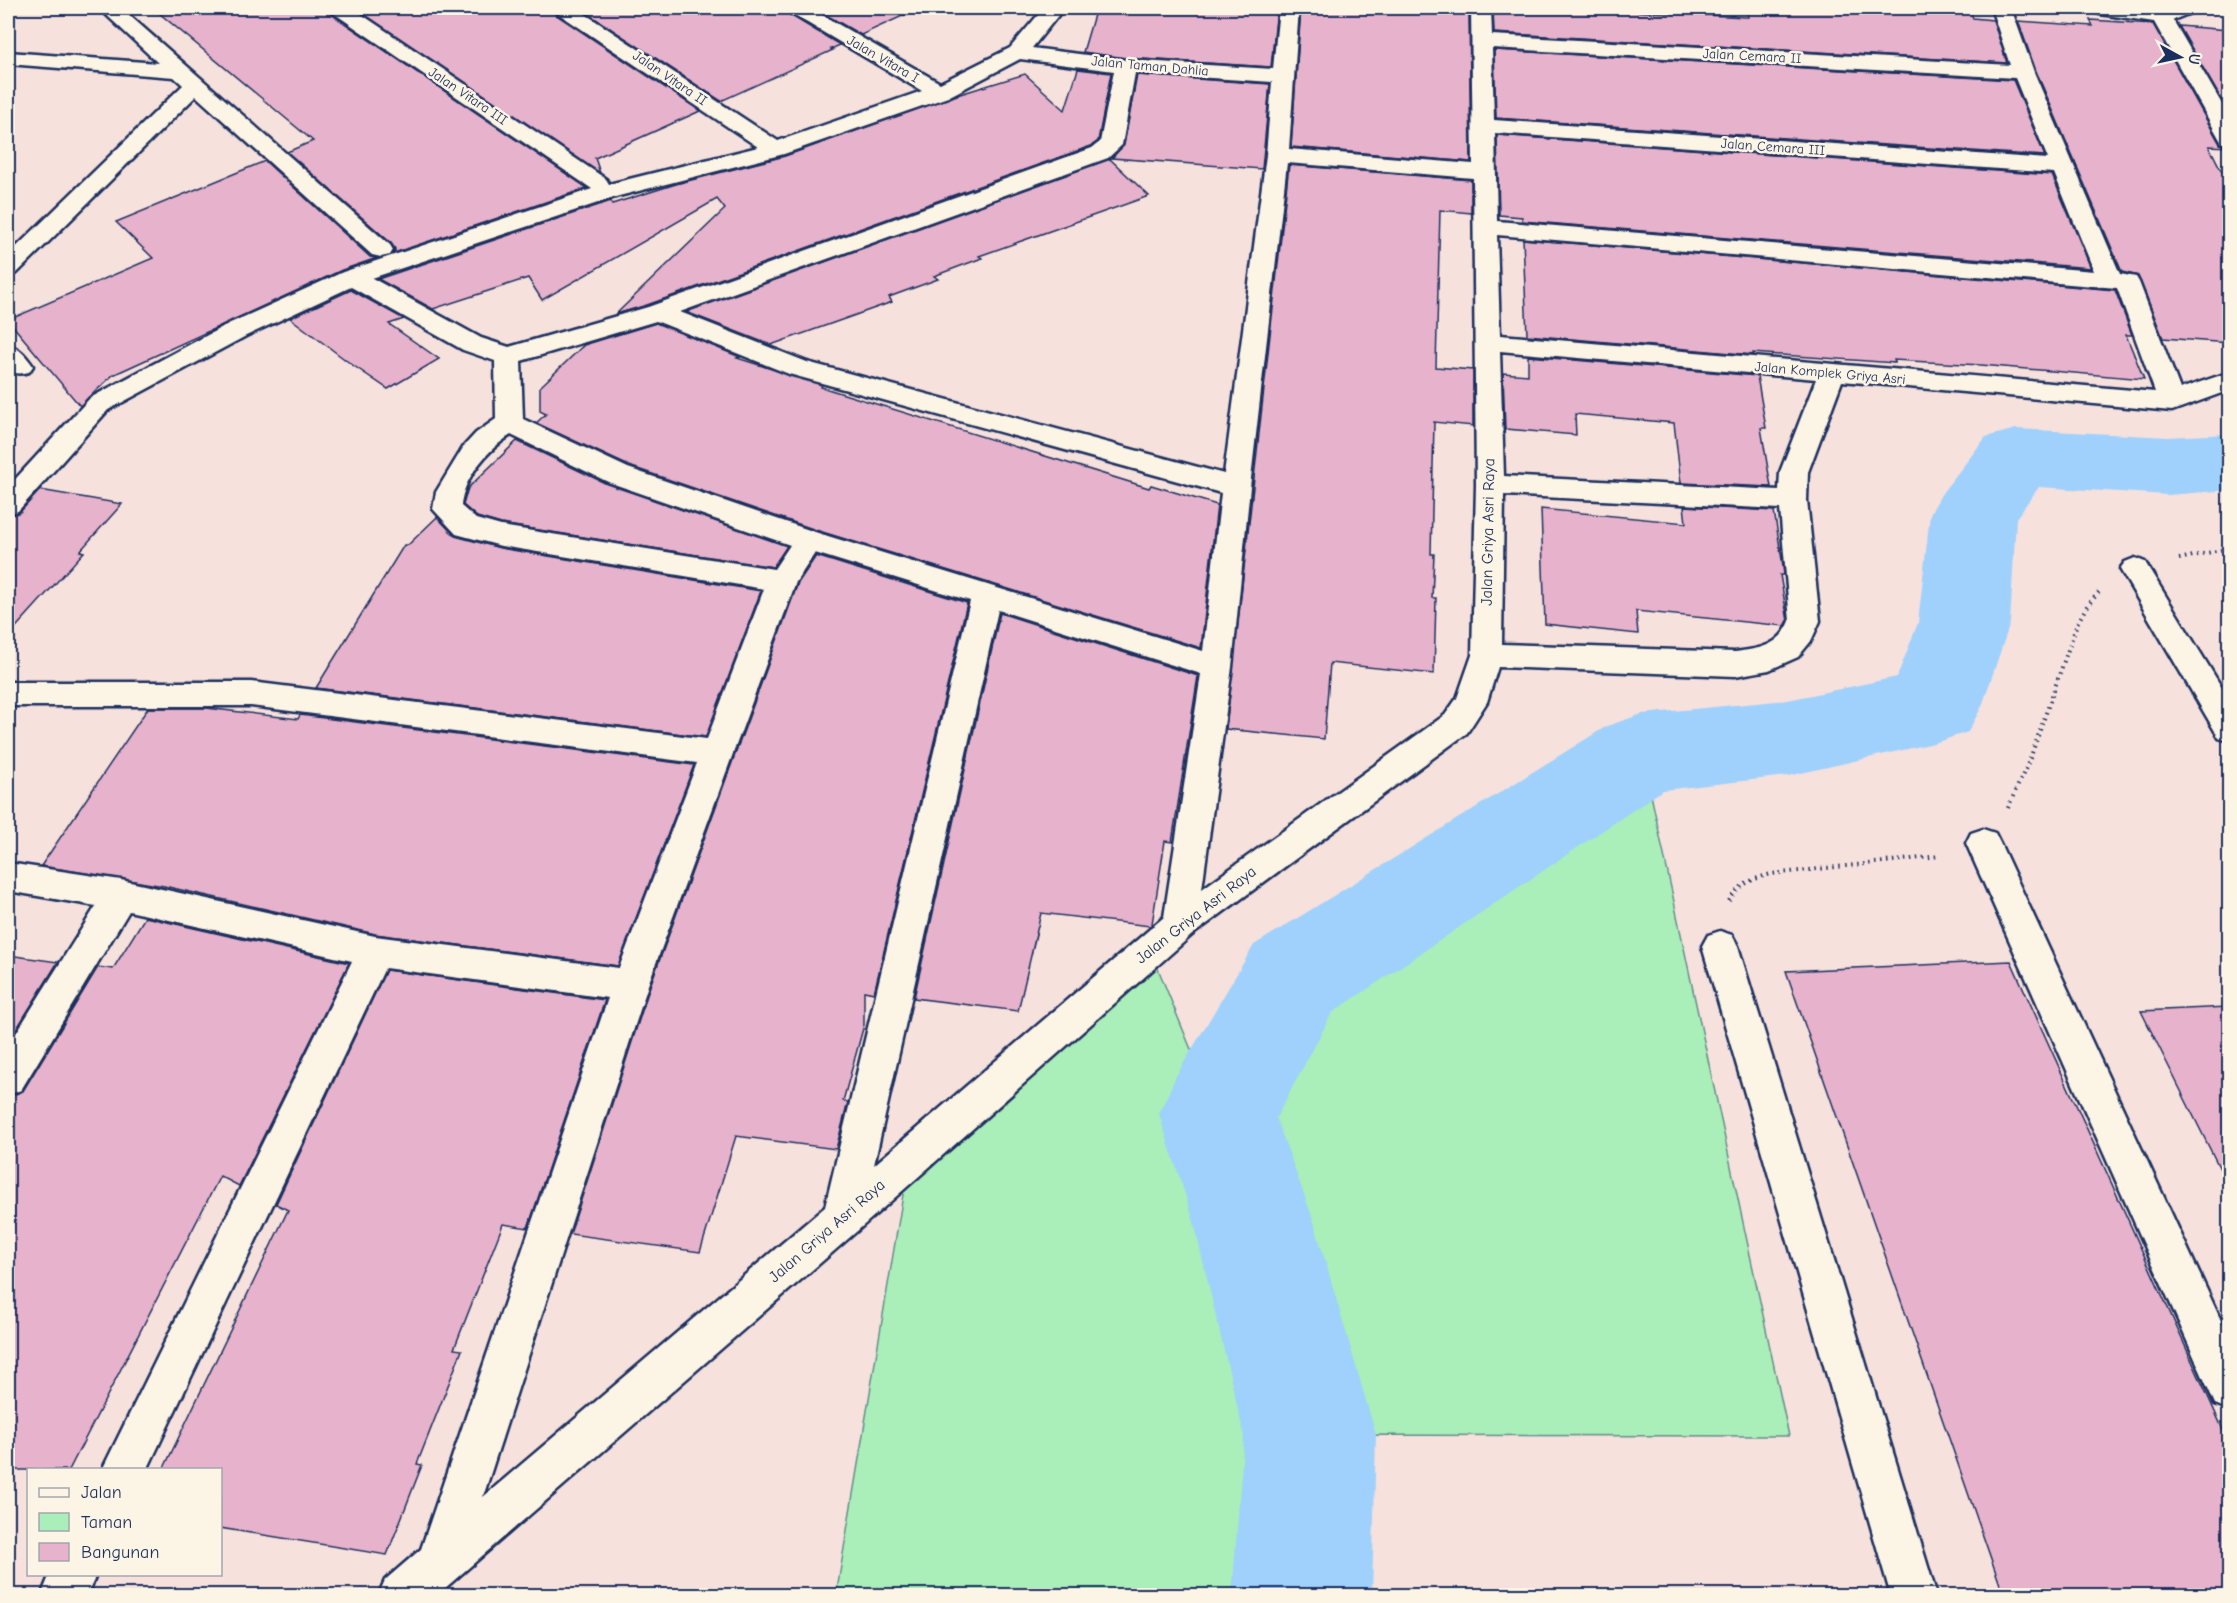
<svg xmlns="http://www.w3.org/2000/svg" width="2237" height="1603" font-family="'Comic Neue',sans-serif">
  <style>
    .green { fill: #aaeeb9; stroke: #628e8c; stroke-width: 1.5 }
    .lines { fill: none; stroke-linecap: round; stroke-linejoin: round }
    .river { fill: #9fd1fc; fill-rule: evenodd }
    .building { fill: #e7b2cb; stroke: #1b2f5e; stroke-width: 1.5 }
    .minor-casing { stroke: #1b2f5e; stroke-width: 5 }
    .path { stroke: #1b2f5e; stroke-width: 4; stroke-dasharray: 1.5 4.5; stroke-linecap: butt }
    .minor { fill: #fcf5e5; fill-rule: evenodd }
    .labels { text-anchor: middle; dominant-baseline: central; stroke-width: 5; stroke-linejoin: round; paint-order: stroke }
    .far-street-label { font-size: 14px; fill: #1b2f5e; stroke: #fcf5e5 }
    .street-label { font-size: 16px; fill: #1b2f5e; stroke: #fcf5e5 }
  </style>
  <rect width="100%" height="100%" fill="#f6e1dd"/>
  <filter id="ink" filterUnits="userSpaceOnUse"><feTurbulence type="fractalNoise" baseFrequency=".0167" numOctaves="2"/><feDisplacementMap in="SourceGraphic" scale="12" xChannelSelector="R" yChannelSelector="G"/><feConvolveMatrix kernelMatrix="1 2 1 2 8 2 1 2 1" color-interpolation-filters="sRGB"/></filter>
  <g filter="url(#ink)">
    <path class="green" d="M1642 753 1789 1436 1310 1435 1302 1595 836 1596 904 1189 1150 949 1217 1113 1293 979 1520 829Z"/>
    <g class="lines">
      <path class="river" d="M2016 429 2168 437 2230 434V490L2168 495 2039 487 2016 518 2010 623 1982 706 1968 732 1934 743 1788 776 1663 790 1332 1013 1276 1118 1313 1219 1376 1435 1372 1596H1232L1244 1435 1193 1219 1159 1114 1176 1076 1254 945 1607 726 1642 714 1788 700 1897 677 1918 623 1930 514 1942 493 1986 437Z"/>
    </g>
    <g class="building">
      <path d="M153 8H327L331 14 587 188 394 253 395 249 391 243 287 152 313 141Z"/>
      <path d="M355 8H551L555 14 700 111 595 158 600 173Z"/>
      <path d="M579 8H784L788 14 840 45 831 49 833 50 721 101Z"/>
      <path d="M814 8H920L861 35Z"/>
      <path d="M1096 8H1277L1271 67 1126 58 1083 52Z"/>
      <path d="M1301 8H1469L1471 162 1291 147Z"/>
      <path d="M1493 8H1570L1746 17H1748L1746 8H1969L1973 18 1993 20 2007 63 1494 33Z"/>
      <path d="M2090 20 2153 24 2220 144 2229 147 2209 146 2229 186V343L2163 338 2138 276 2122 272 2036 71 2018 21 2093 26Z"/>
      <path d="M2179 26 2229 30V113Z"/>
      <path d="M1494 50 2013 80 2045 156 1496 118Z"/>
      <path d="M1078 69 1111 73 1098 141 1091 146 647 305 616 314 725 209 717 199 542 300 528 278 433 309 378 279 611 201 612 204 676 184 785 156 957 95 1025 74 1065 110Z"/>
      <path d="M1137 75 1270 84 1262 169 1112 158 1124 145Z"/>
      <path d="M1497 135 2052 175 2091 268 1522 221V217L1499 215Z"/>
      <path d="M1110 159 1149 196 979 256 982 258 934 276 938 279 889 297 892 302 833 323 771 345 686 312Z"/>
      <path d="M265 161 370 257 377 258 342 270 113 375 80 406 8 320 153 258 116 222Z"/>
      <path d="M1289 165 1471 180V213L1440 210 1436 367 1473 370V426L1434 422 1431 554H1434L1432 598H1436L1434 674 1330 663 1324 739 1226 729Z"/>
      <path d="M1523 239 2115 290 2132 335H2126L2144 379 1981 365 1894 360 1895 363 1753 353 1754 355 1527 335Z"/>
      <path d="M351 290 404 319 389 324 439 359 388 389 351 364 290 318Z"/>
      <path d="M656 323 740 357 737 358 822 385 821 387 1149 488 1151 485 1217 505 1201 648 819 531 629 466 536 423 546 414 540 411V387L584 345Z"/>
      <path d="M1528 356 1757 376 1766 428H1761L1771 487 1681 483 1674 423 1575 414 1576 435 1505 429 1503 373 1528 375Z"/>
      <path d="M517 441 607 484 787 546 773 567 501 524 477 517 463 505 468 488Z"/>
      <path d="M40 490 122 504 80 551 84 552 8 636V516L20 512Z"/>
      <path d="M1684 506 1774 511 1783 566 1784 575H1780L1788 621 1785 626 1636 611 1638 634 1545 624 1541 509 1686 523Z"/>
      <path d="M437 517 455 536 500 548 761 591 706 737 316 688 404 545H408Z"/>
      <path d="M816 556 967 603 874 993 864 991V1025L843 1101 848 1102 836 1149 736 1136 700 1252 570 1234 650 986 798 583Z"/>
      <path d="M1000 613 1198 676 1172 842 1165 841 1152 924 1150 926 1041 913 1018 1011 914 998Z"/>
      <path d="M148 708H206L298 719 300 715 694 765 618 966 375 934 164 886 41 866Z"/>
      <path d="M145 917 349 963 239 1186 220 1176 69 1470H8V1097L23 1091 98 967 113 969Z"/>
      <path d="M8 955 58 962 8 1043Z"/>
      <path d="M2011 961 2229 1443V1596H2004L1786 971Z"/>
      <path d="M386 970 605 1000 528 1228 503 1224 454 1349 462 1350 417 1464 422 1465 387 1555 220 1528V1470H163L288 1210 276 1204Z"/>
      <path d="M2229 1007V1187L2141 1011Z"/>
    </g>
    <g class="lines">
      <defs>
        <g id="minor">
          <path d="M99 8H121L390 245 393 250 390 255 381 257 372 255 196 96 17 273 8 275V255L183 85 174 77 8 64V52L158 63Z"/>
          <path d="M329 8H352L606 179 609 184 758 147 556 12 553 8H576L778 141 922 91 789 12 786 8H810L940 83 1010 48 1044 8H1064L1032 48 1126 60 1273 69 1279 8H1299L1289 149 1473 164 1471 8H1491L1492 35 2010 65 1991 8H2011L2034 72 2120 274 2136 277 2139 282 2180 389 2230 372V390L2172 411 1842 381 1808 472 1807 500 1820 621 1811 641 1798 657 1769 670 1735 676 1498 667 1487 702 1467 733 1192 935 856 1232 436 1596H378L385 1580 421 1549 608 998 385 968 147 1470H102L352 961 129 911 21 1090 8 1095V1046L96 906 8 891V863L121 880 375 936 619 968 697 763 251 706H8V682H251L707 739 764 589 501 546 456 534 433 509 436 492 464 446 476 433 496 419 495 361 463 350 351 287 246 336 108 410 18 511 8 514V487L90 398 228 324 343 272 592 189 332 12ZM1492 48 2015 78 2048 159 1494 120ZM1020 59 1114 71 1100 142 1092 148 648 307 509 347 481 338 372 278 619 196 784 154 948 97ZM1135 73 1272 82 1266 155 1224 474 807 362 680 312 1108 158 1122 145ZM1495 133 2054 173 2094 271 1497 221ZM1287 163 1473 178 1476 485 1472 655 1457 698 1445 715 1202 889 1232 667 1250 487ZM1497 235 2117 288 2155 392 1500 335ZM656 321 789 374 1221 493 1203 651 818 533 628 468 523 419 521 361ZM1500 351 1816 379 1780 472 1779 490 1504 476ZM511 435 608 482 790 545 774 569 501 526 476 519 461 506C463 478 488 449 511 435ZM1504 495 1780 509 1790 621C1780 646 1760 649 1735 652L1502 644ZM815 553 970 601 825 1207 483 1497 648 985 796 582ZM998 610 1201 674 1164 917 874 1165Z"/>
          <path d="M2090 8H2138L2159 11 2168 8H2196L2193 12 2173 20 2230 118V145L2222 143 2219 138 2154 22 2100 14 2093 12Z"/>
          <path d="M8 345C20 348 26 356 33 366L29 372C21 374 14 375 8 368Z"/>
          <path d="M2135 558 2145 562 2230 701V741L2219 738 2120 569 2125 562Z"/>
          <path d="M1983 829 1995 833 2000 843 2230 1340V1410L2215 1404 1966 843 1971 833Z"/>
          <path d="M1720 931 1732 935 1738 946 1937 1596H1891L1702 946 1708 935Z"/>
          <path d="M50 1574H96L88 1596H41Z"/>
        </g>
      </defs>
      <use href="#minor" class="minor-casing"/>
      <g class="path">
        <path d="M2179 559 2230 548"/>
        <path d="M2008 808 2031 756 2077 624 2087 606 2099 592"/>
        <path d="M1729 901C1739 884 1753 879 1771 874L1940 856"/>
      </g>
      <use href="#minor" class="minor"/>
    </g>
  </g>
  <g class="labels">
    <g class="far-street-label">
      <text transform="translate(1752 56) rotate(3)">Jalan Cemara II</text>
      <text transform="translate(883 59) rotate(30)">Jalan Vitara I</text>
      <text transform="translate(1150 66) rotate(5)">Jalan Taman Dahlia</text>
      <text transform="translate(670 78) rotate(34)">Jalan Vitara II</text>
      <text transform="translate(468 96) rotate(34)">Jalan Vitara III</text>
      <text transform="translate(1773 147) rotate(4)">Jalan Cemara III</text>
      <text transform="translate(1830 373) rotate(5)">Jalan Komplek Griya Asri</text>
    </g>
    <g class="street-label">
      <text transform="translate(1488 532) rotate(-89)">Jalan Griya Asri Raya</text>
      <text transform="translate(1196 915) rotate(-38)">Jalan Griya Asri Raya</text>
      <text transform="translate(827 1231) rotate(-41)">Jalan Griya Asri Raya</text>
    </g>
  </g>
  <rect width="2237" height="1603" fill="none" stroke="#fcf5e5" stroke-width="30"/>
  <rect x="15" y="15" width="2207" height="1573" fill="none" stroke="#1b2f5e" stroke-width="2" filter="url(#ink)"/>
  <rect x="27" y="1468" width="195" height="108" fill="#fcf5e5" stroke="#a2a6af" stroke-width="1.5"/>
  <rect x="39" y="1488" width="30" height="9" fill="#fcf5e5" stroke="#a2a6af" stroke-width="1.5"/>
  <text x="81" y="1498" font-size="18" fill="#1b2f5e">Jalan</text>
  <rect x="39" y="1513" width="30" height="18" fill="#aaeeb9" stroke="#a2a6af" stroke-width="1.5"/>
  <text x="81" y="1528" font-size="18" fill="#1b2f5e">Taman</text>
  <rect x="39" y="1543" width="30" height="18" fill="#e7b2cb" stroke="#a2a6af" stroke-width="1.5"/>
  <text x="81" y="1558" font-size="18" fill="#1b2f5e">Bangunan</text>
  <g transform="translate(2180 57) rotate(98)" stroke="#fcf5e5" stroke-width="4.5" paint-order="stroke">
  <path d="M0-4.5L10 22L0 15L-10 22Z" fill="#1b2f5e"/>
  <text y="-9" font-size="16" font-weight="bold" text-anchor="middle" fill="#1b2f5e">U</text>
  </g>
</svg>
